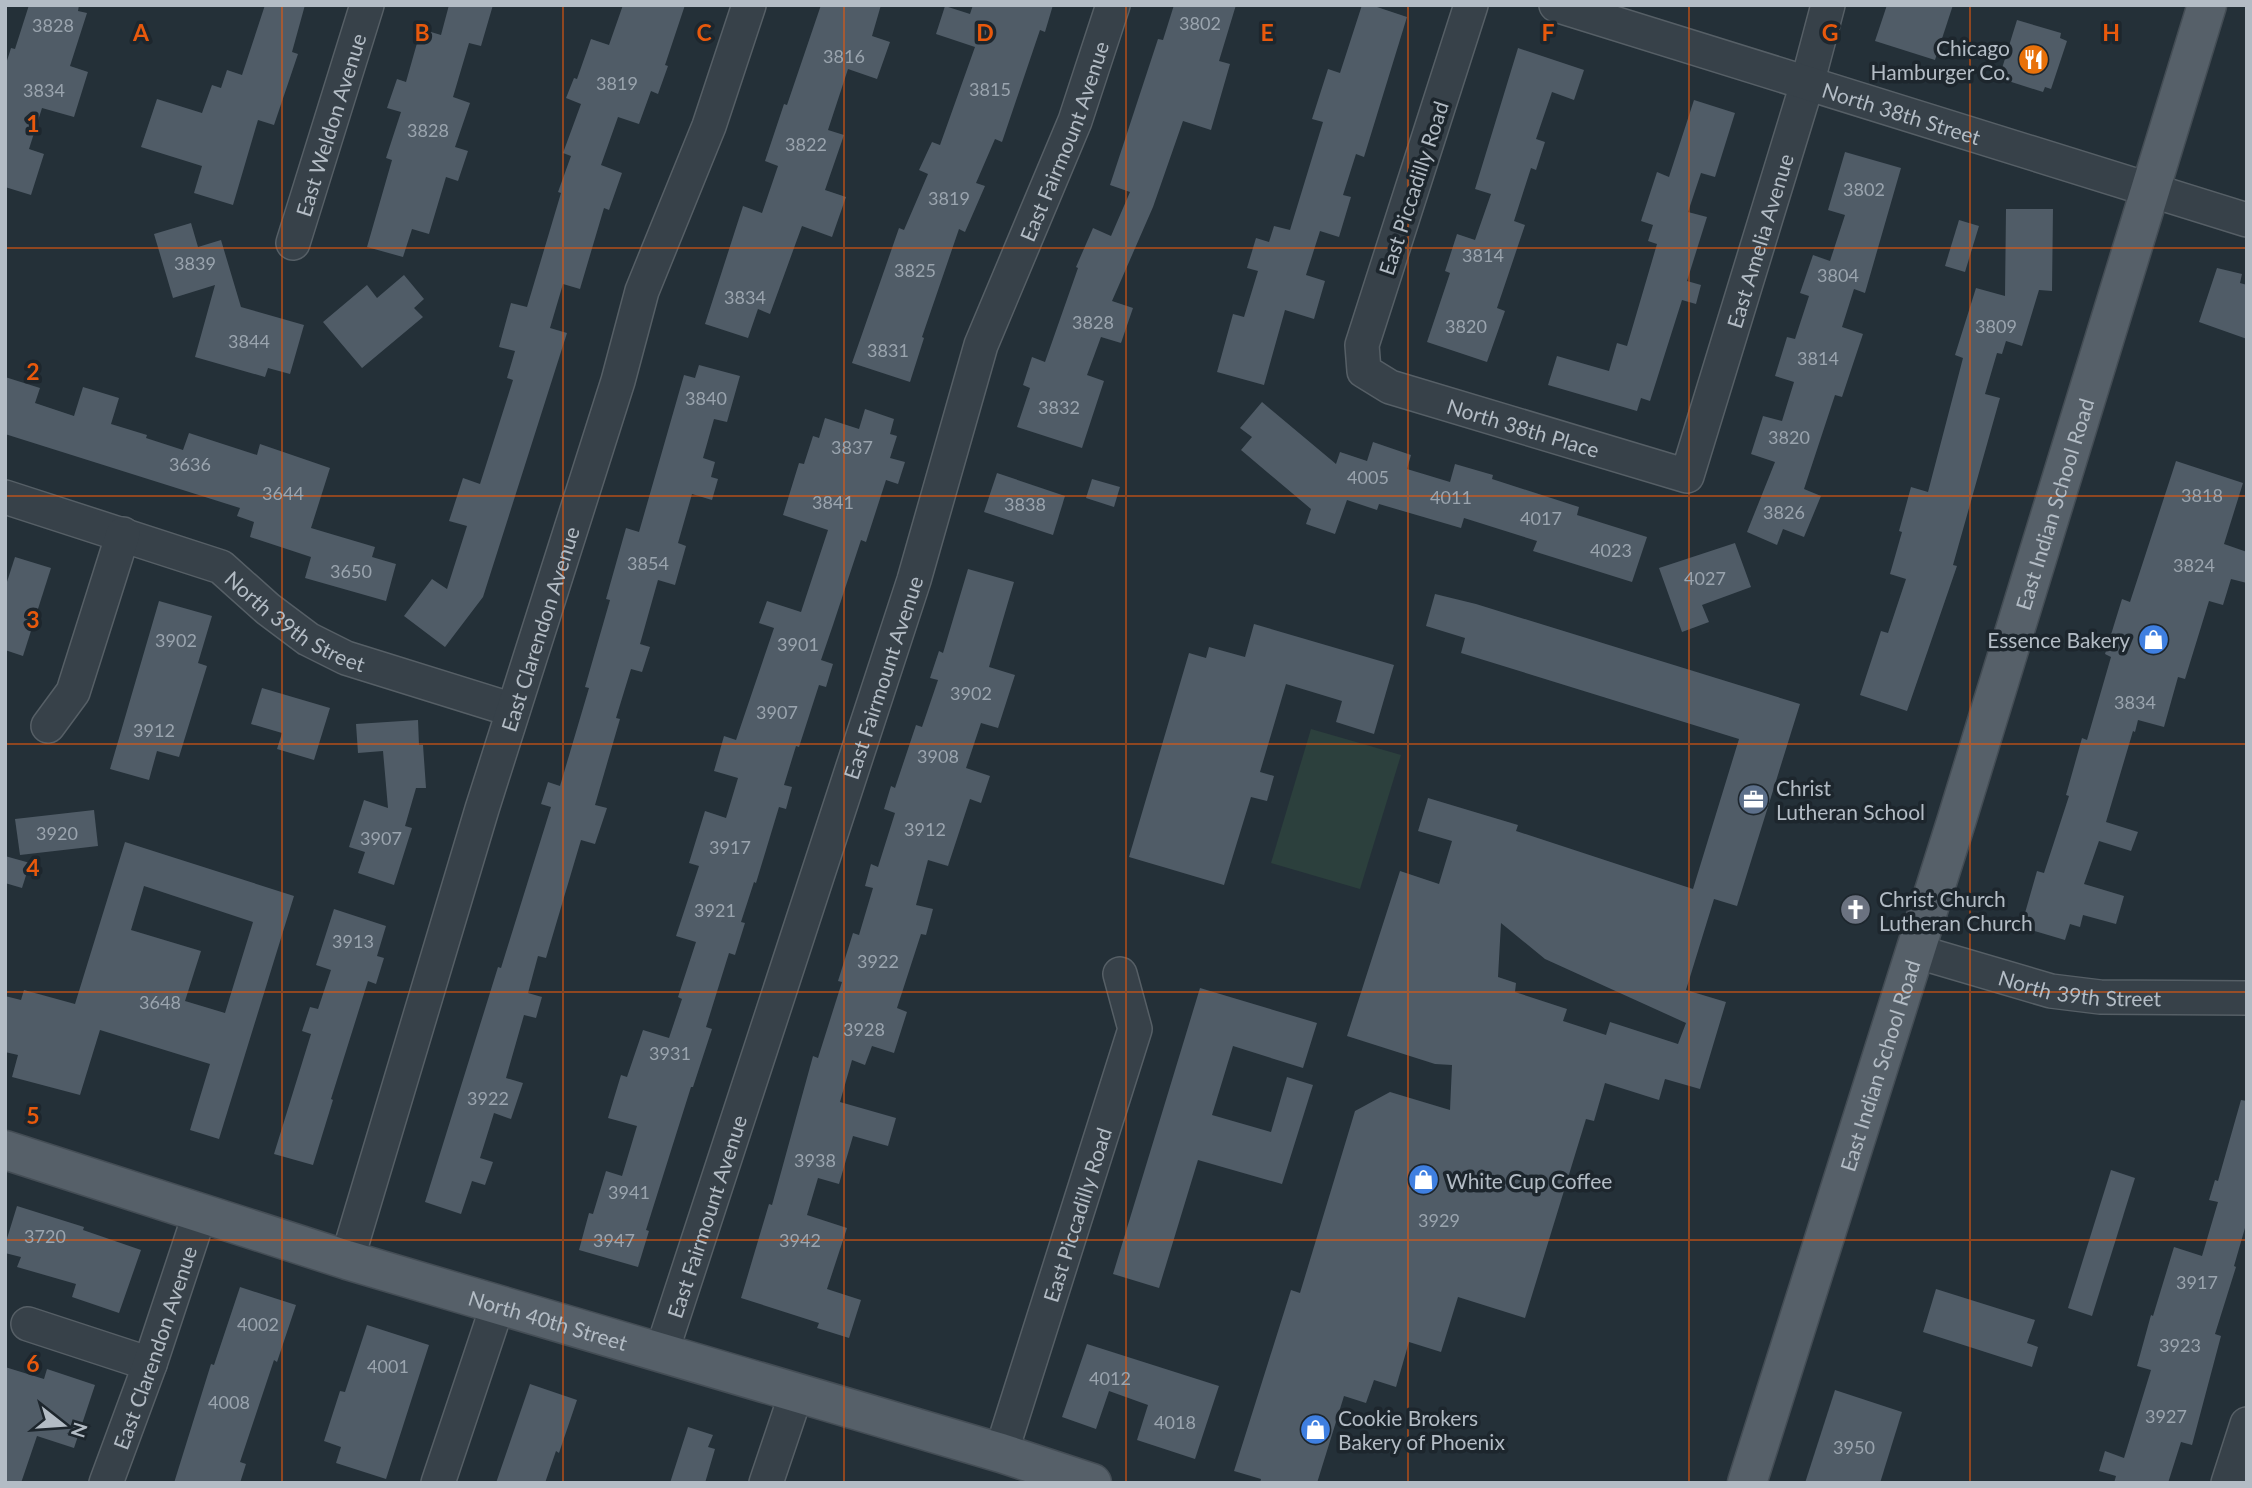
<svg xmlns="http://www.w3.org/2000/svg" width="2252" height="1488" font-family="Lato,sans-serif">
  <style>
    .green { fill: #2c403d }
    .building { fill: #505c67; fill-rule: evenodd }
    .lines { fill: none; stroke-linecap: round; stroke-linejoin: round }
    .minor-casing { stroke: #565f66; stroke-width: 36 }
    .major-casing { stroke: #444d55; stroke-width: 41 }
    .minor { stroke: #374149; stroke-width: 33 }
    .major { stroke: #566069; stroke-width: 38 }
    .grid { fill: none; stroke: #e8590c; stroke-width: 2; stroke-opacity: 0.55 }
    .labels { text-anchor: middle; dominant-baseline: central; stroke-width: 7; stroke-linejoin: round; paint-order: stroke }
    .number-label { font-size: 18px; fill: #9aa4ae }
    .poi-label { font-size: 21px; fill: #b3bcc5; stroke: #1d262d; text-anchor: start }
    .street-label { font-size: 21px; fill: #b3bcc5; stroke: #1d262d }
    .grid-label { font-size: 23px; text-anchor: middle; font-weight: bold; fill: #e8590c; stroke: #1d262d; stroke-width: 7; stroke-linejoin: round; paint-order: stroke }
  </style>
  <rect width="100%" height="100%" fill="#243038"/>
  <path class="green" d="M1311 729 1401 755 1360 889 1271 863Z"/>
  <g class="building">
    <path d="M29 5H79L78 11 87 13 70 66 88 72 74 117 42 108 29 149 44 154 31 195 5 187V67L11 48 15 49Z"/>
    <path d="M265 5H305L292 52 298 54 274 125 258 120 233 205 194 193 202 166 141 147 157 99 202 113 212 85 221 88 227 70 242 75Z"/>
    <path d="M449 5H493L481 46 469 43 453 97 470 103 455 147 468 151 458 181 446 177 429 234 412 229 403 257 367 247 392 160 386 158 401 112 387 108 397 79 406 82 421 29 441 35Z"/>
    <path d="M623 5H685L665 65 668 66 658 94 651 91 639 124 618 117 601 165 622 173 609 210 604 208 580 289 563 284 550 328 567 333 483 597 445 647 404 616 432 579 447 589 467 526 449 521 463 478 480 484 513 380 507 378 515 351 499 347 511 303 527 307 561 193 558 192 571 156 563 153 581 104 566 98 574 78 577 79 591 39 609 45Z"/>
    <path d="M821 5H881L872 36 890 42 877 79 848 69 828 130 844 135 825 190 846 197 832 237 802 226 770 314 758 309 748 338 705 324 743 206 762 213 778 166 765 161 784 104 787 105Z"/>
    <path d="M973 5H1053L1045 32 1040 30 1002 142 995 139 976 183 985 186 965 232 959 229 922 337 924 338 910 382 852 363 899 228 904 230 928 174 919 170 932 142 940 145 975 47 936 34 945 6 970 14Z"/>
    <path d="M1174 5H1236L1219 61 1230 64 1211 130 1183 121 1153 207 1112 301 1133 308 1121 343 1101 337 1087 375 1104 381 1082 448 1017 427 1030 388 1023 385 1032 357 1045 362 1078 268 1076 267 1093 228 1111 236 1130 192 1110 185 1158 39 1163 40Z"/>
    <path d="M1362 5H1371L1407 17 1364 157 1356 154 1343 195 1351 197 1339 237 1320 231 1306 275 1325 281 1314 319 1285 310 1264 385 1217 372 1233 314 1244 317 1258 271 1247 268 1256 238 1269 242 1274 226 1290 230 1323 122 1312 119 1328 69 1340 73Z"/>
    <path d="M1887 5H1953L1935 60 1875 41Z"/>
    <path d="M2017 20 2061 33 2060 38 2067 41 2051 89 2045 87 2043 92 1999 78Z"/>
    <path d="M1518 48 1584 70 1574 100 1552 92 1536 139 1545 142 1536 170 1531 168 1514 221 1525 225 1497 308 1505 311 1487 362 1427 342 1450 273 1445 271 1457 234 1475 240 1491 194 1475 189Z"/>
    <path d="M1694 100 1735 113 1715 177 1701 173 1688 212 1707 217 1687 281 1701 285 1696 304 1682 300 1650 401 1641 398 1637 411 1548 385 1557 356 1609 371 1617 343 1627 346 1657 244 1648 241 1653 225 1641 221 1657 172 1669 177Z"/>
    <path d="M1845 152 1901 168 1865 293 1854 289 1842 327 1863 334 1842 397 1835 395 1804 489 1821 496 1804 537 1783 529 1777 545 1747 532 1775 462 1751 454 1763 416 1782 421 1794 382 1775 376 1787 337 1795 339 1809 296 1800 293 1813 255 1830 261 1845 215 1828 210Z"/>
    <path d="M2006 209H2053L2052 291 2039 290 2022 346 2006 341 2002 354 1997 353 1985 394 2000 398 1953 565 1957 566 1907 711 1860 695 1881 631 1888 633 1906 579 1890 574 1902 532 1899 531 1911 487 1928 492 1963 358 1955 355 1976 288 2005 296Z"/>
    <path d="M1959 220 1979 226 1965 272 1945 266Z"/>
    <path d="M191 223 198 247 221 240 241 307 304 325 290 374 268 368 265 377 195 357 215 285 173 298 154 234Z"/>
    <path d="M2217 268 2242 274 2240 283 2247 285V339L2199 322Z"/>
    <path d="M404 275 424 299 414 308 423 317 362 368 323 322 367 285 377 298Z"/>
    <path d="M699 365 740 376 727 422 714 419 703 458 715 462 711 477 718 479 712 500 692 494 678 543 686 546 675 585 658 580 640 644 650 647 642 672 631 669 616 718 620 719 595 805 607 808 595 844 581 840 546 958 538 956 528 993 542 997 536 1018 524 1015 506 1078 523 1083 511 1119 494 1113 480 1158 493 1162 485 1185 472 1181 461 1214 425 1202 498 967 501 968 551 807 541 804 548 782 560 786 589 688 585 687 610 600 606 599 626 528 639 532 684 375 695 378Z"/>
    <path d="M5 377 40 388 35 403 74 416 83 387 119 398 111 424 147 435 146 438 183 450 189 433 257 455 260 444 330 468 311 528 375 547 372 557 396 564 386 601 305 578 311 557 250 537 254 522 237 516 240 508 5 434Z"/>
    <path d="M1262 402 1336 464 1340 452 1367 461 1373 442 1411 455 1407 469 1450 482 1455 464 1493 475 1492 479 1579 507 1577 515 1647 537 1632 582 1533 551 1537 541 1464 518 1461 528 1379 504 1377 510 1347 500 1335 534 1306 524 1311 509 1241 450 1252 437 1240 428Z"/>
    <path d="M865 409 894 419 890 434 897 436 890 458 905 462 898 484 886 480 866 542 861 540 833 625 821 660 833 664 826 687 819 685 799 747 796 746 784 785 792 787 786 809 779 807 756 883 754 882 741 922 745 923 735 955 729 953 706 1027 712 1029 693 1087H691L646 1230 649 1231 638 1267 579 1250 589 1213 593 1214 606 1171 622 1176 637 1126 608 1118 621 1075 627 1077 643 1030 669 1038 682 999 678 997 696 942 676 936 699 866 689 863 705 811 726 818 738 778 714 771 724 736 736 740 774 628 759 623 767 601 801 612 828 530 783 515 799 463 804 464 813 436 819 438 825 418 859 429Z"/>
    <path d="M2176 461 2243 483 2224 544 2247 552V583L2231 579 2223 605 2209 601 2185 679 2178 677 2164 727 2138 720 2135 732 2133 731 2106 822 2138 832 2131 851 2099 841 2084 884 2124 896 2116 924 2083 915 2080 927 2070 924 2065 940 2021 927 2037 871 2044 873 2069 796 2066 795 2082 738 2087 740 2111 657 2105 654 2122 599 2130 602Z"/>
    <path d="M997 473 1065 496 1053 535 984 512Z"/>
    <path d="M1092 479 1120 487 1114 507 1086 498Z"/>
    <path d="M1735 543 1751 587 1702 605 1709 622 1682 632 1659 568Z"/>
    <path d="M15 557 51 568 23 656 5 650V588Z"/>
    <path d="M968 569 1014 582 989 667 1015 675 998 728 981 723 966 768 990 776 981 803 970 799 948 866 928 860 916 905 933 909 926 935 921 934 897 1008 907 1012 894 1053 872 1046 865 1065 852 1060 840 1102 896 1118 888 1146 853 1136 839 1184 818 1178 807 1215 847 1228 827 1289 861 1300 849 1338 817 1328 819 1323 741 1298 769 1204 772 1205 813 1056 818 1058 842 982 838 981 853 933 859 935 873 888 865 886 871 864 878 867 895 813 884 809 891 786 895 788 916 725 922 727 938 680 930 678 939 651 943 653Z"/>
    <path d="M1435 594 1476 604 1800 704 1737 906 1714 899 1686 990 1726 1002 1700 1089 1665 1079 1659 1100 1605 1083 1594 1121 1586 1119 1525 1318 1458 1297 1441 1352 1409 1342 1396 1387 1374 1380 1366 1403 1344 1396 1317 1483H1260L1261 1479 1234 1471 1291 1290 1300 1293 1355 1111 1390 1092 1450 1110 1452 1065 1435 1064 1347 1036 1400 871 1439 884 1452 841 1418 831 1428 798 1518 825 1516 831 1693 889 1739 739 1461 653 1465 638 1426 626ZM1501 923 1545 959 1686 1023 1678 1044 1610 1022 1606 1035 1563 1021 1567 1009 1515 992 1516 983 1498 977Z"/>
    <path d="M159 601 212 616 198 663 207 666 179 757 157 751 149 780 110 769Z"/>
    <path d="M1254 624 1394 665 1374 734 1336 722 1342 701 1286 684 1260 772 1274 776 1267 801 1251 797 1224 885 1129 857 1189 653 1206 658 1209 647 1245 657Z"/>
    <path d="M262 688 330 708 314 760 277 749 282 733 251 724Z"/>
    <path d="M418 720 419 745H423L426 788H416L405 826 412 828 394 885 358 873 365 852 349 847 364 800 388 808 383 751 358 753 356 724Z"/>
    <path d="M94 810 98 846 20 855 15 819Z"/>
    <path d="M125 842 294 896 219 1139 190 1130 210 1064 100 1030 80 1095 12 1077 18 1055 5 1052V996L21 1000 24 990 75 1004ZM144 886 253 922 225 1013 185 1001 201 951 131 930Z"/>
    <path d="M5 856 30 863 22 888 5 883Z"/>
    <path d="M334 909 386 926 377 956 384 958 376 984 368 981 331 1099 333 1100 313 1165 274 1154 311 1034 302 1031 310 1007 318 1009 331 970 316 965Z"/>
    <path d="M1200 988 1317 1023 1303 1068 1233 1046 1212 1115 1271 1132 1287 1077 1313 1085 1282 1184 1198 1160 1159 1288 1113 1274Z"/>
    <path d="M2241 1100 2247 1101V1221L2234 1266 2236 1267 2215 1334 2221 1336 2192 1445 2181 1442 2168 1483H2114L2116 1476 2099 1471 2105 1451 2124 1458 2151 1370 2137 1366 2151 1315 2153 1316 2174 1247 2202 1256 2218 1202 2209 1200 2215 1180 2218 1181Z"/>
    <path d="M2111 1170 2135 1178 2092 1316 2068 1308Z"/>
    <path d="M17 1206 84 1227 83 1230 141 1250 119 1313 72 1297 76 1284 17 1267 21 1257 5 1253V1245Z"/>
    <path d="M240 1287 296 1305 277 1362 274 1360 240 1462 246 1464 240 1483H174L211 1364 214 1365Z"/>
    <path d="M1936 1289 2035 1320 2027 1343 2038 1347 2032 1367 1923 1332Z"/>
    <path d="M367 1325 429 1345 386 1479 336 1463 341 1447 324 1441 340 1391 345 1392Z"/>
    <path d="M1087 1344 1219 1386 1195 1459 1137 1440 1148 1405 1109 1391 1096 1429 1062 1417Z"/>
    <path d="M5 1367 44 1379 47 1369 95 1385 74 1448 37 1436 21 1483H5Z"/>
    <path d="M530 1384 577 1400 559 1453 556 1451 545 1483H496Z"/>
    <path d="M1835 1390 1902 1412 1880 1483H1805Z"/>
    <path d="M688 1427 713 1435 708 1447 715 1449 705 1483H670Z"/>
  </g>
  <g class="lines">
    <defs>
      <g id="minor">
        <path id="s1" d="M1471 5 1362 345 1364 371 1390 387 1687 476 1807 84 1828 5"/>
        <path id="s2" d="M1556 5 2247 220"/>
        <path id="s3" d="M293 243 367 5"/>
        <path id="s4" d="M5 497 221 567 268 609 308 639 346 658 513 710"/>
        <path d="M48 726 73 692 123 534"/>
        <path id="s5" d="M1915 951 2051 991 2100 997 2247 998"/>
        <path id="s6" d="M347 1260 482 809 618 381 642 291 709 126 749 5"/>
        <path d="M28 1324 150 1364"/>
        <path id="s7" d="M661 1354 914 580 981 345 1075 121 1113 5"/>
        <path id="s8" d="M1001 1453 1135 1029 1120 974"/>
        <path id="s9" d="M106 1483 150 1364 200 1213"/>
        <path d="M438 1483 498 1304"/>
        <path d="M766 1483 796 1394"/>
        <path d="M2228 1483 2247 1424"/>
      </g>
      <g id="major">
        <path id="s10" d="M5 1150 347 1260 1001 1453 1092 1483"/>
        <path id="s11" d="M1747 1483 1957 819 2207 5"/>
      </g>
    </defs>
    <use href="#minor" class="minor-casing"/>
    <use href="#major" class="major-casing"/>
    <use href="#minor" class="minor"/>
    <use href="#major" class="major"/>
  </g>
  <path class="grid" d="M282 5V1483M563 5V1483M844 5V1483M1126 5V1483M1408 5V1483M1689 5V1483M1970 5V1483M5 248H2247M5 496H2247M5 744H2247M5 992H2247M5 1240H2247"/>
  <defs>
    <symbol id="restaurant-disc" viewBox="-11 -11 22 22"><circle r="9.5" fill="#e8710a" stroke="#1d262d"/><path d="M-5-6h1v4h1v-4h1v4h1v-4h1v5L-1.5 .5V6h-2V.5L-5-1ZM5-6V6H3V1.5H1.5Q1.5-4 5-6Z" fill="#fff"/></symbol>
    <symbol id="shop-disc" viewBox="-11 -11 22 22"><circle r="9.5" fill="#3f7fe0" stroke="#1d262d"/><path d="M-5-2.5h2.3a2.7 3.5 0 0 1 5.4 0H5L5.5 6h-11ZM-1.5-2.5h3a1.5 2.3 0 0 0-3 0Z" fill="#fff"/></symbol>
    <symbol id="office-disc" viewBox="-11 -11 22 22"><circle r="9.5" fill="#5c6f8a" stroke="#1d262d"/><path d="M-6-3h4V-5.5h4V-3h4V5H-6ZM-1-4.5V-3h2v-1.5ZM-6 0V1H6V0Z" fill="#fff"/></symbol>
    <symbol id="church-disc" viewBox="-11 -11 22 22"><circle r="9.5" fill="#6b7280" stroke="#1d262d"/><path d="M-1.2-6h2.4v3.5h3.3v2.4h-3.3V6h-2.4V-.1h-3.3v-2.4h3.3Z" fill="#fff"/></symbol>
  </defs>
  <g fill-rule="evenodd">
    <use href="#restaurant-disc" x="2016" y="42" width="35" height="35"/>
    <use href="#shop-disc" x="2136" y="622" width="35" height="35"/>
    <use href="#office-disc" x="1736" y="782" width="35" height="35"/>
    <use href="#church-disc" x="1838" y="892" width="35" height="35"/>
    <use href="#shop-disc" x="1406" y="1162" width="35" height="35"/>
    <use href="#shop-disc" x="1298" y="1412" width="35" height="35"/>
  </g>
  <g class="labels">
    <g class="number-label">
      <text x="1200" y="23">3802</text>
      <text x="53" y="25">3828</text>
      <text x="844" y="56">3816</text>
      <text x="617" y="83">3819</text>
      <text x="990" y="89">3815</text>
      <text x="44" y="90">3834</text>
      <text x="428" y="130">3828</text>
      <text x="806" y="144">3822</text>
      <text x="1864" y="189">3802</text>
      <text x="949" y="198">3819</text>
      <text x="1483" y="255">3814</text>
      <text x="195" y="263">3839</text>
      <text x="915" y="270">3825</text>
      <text x="1838" y="275">3804</text>
      <text x="745" y="297">3834</text>
      <text x="1093" y="322">3828</text>
      <text x="1466" y="326">3820</text>
      <text x="1996" y="326">3809</text>
      <text x="249" y="341">3844</text>
      <text x="888" y="350">3831</text>
      <text x="1818" y="358">3814</text>
      <text x="706" y="398">3840</text>
      <text x="1059" y="407">3832</text>
      <text x="1789" y="437">3820</text>
      <text x="852" y="447">3837</text>
      <text x="190" y="464">3636</text>
      <text x="1368" y="477">4005</text>
      <text x="283" y="493">3644</text>
      <text x="2202" y="495">3818</text>
      <text x="1451" y="497">4011</text>
      <text x="833" y="502">3841</text>
      <text x="1025" y="504">3838</text>
      <text x="1784" y="512">3826</text>
      <text x="1541" y="518">4017</text>
      <text x="1611" y="550">4023</text>
      <text x="648" y="563">3854</text>
      <text x="2194" y="565">3824</text>
      <text x="351" y="571">3650</text>
      <text x="1705" y="578">4027</text>
      <text x="176" y="640">3902</text>
      <text x="798" y="644">3901</text>
      <text x="971" y="693">3902</text>
      <text x="2135" y="702">3834</text>
      <text x="777" y="712">3907</text>
      <text x="154" y="730">3912</text>
      <text x="938" y="756">3908</text>
      <text x="925" y="829">3912</text>
      <text x="57" y="833">3920</text>
      <text x="381" y="838">3907</text>
      <text x="730" y="847">3917</text>
      <text x="715" y="910">3921</text>
      <text x="353" y="941">3913</text>
      <text x="878" y="961">3922</text>
      <text x="160" y="1002">3648</text>
      <text x="864" y="1029">3928</text>
      <text x="670" y="1053">3931</text>
      <text x="488" y="1098">3922</text>
      <text x="815" y="1160">3938</text>
      <text x="629" y="1192">3941</text>
      <text x="1439" y="1220">3929</text>
      <text x="45" y="1236">3720</text>
      <text x="614" y="1240">3947</text>
      <text x="800" y="1240">3942</text>
      <text x="2197" y="1282">3917</text>
      <text x="258" y="1324">4002</text>
      <text x="2180" y="1345">3923</text>
      <text x="388" y="1366">4001</text>
      <text x="1110" y="1378">4012</text>
      <text x="229" y="1402">4008</text>
      <text x="2166" y="1416">3927</text>
      <text x="1175" y="1422">4018</text>
      <text x="1854" y="1447">3950</text>
    </g>
    <g class="poi-label">
      <text x="2010" y="47" text-anchor="end">Chicago<tspan x="2010" dy="24">Hamburger Co.</tspan></text>
      <text x="2130" y="639" text-anchor="end">Essence Bakery</text>
      <text x="1776" y="787">Christ<tspan x="1776" dy="24">Lutheran School</tspan></text>
      <text x="1879" y="898">Christ Church<tspan x="1879" dy="24">Lutheran Church</tspan></text>
      <text x="1446" y="1180">White Cup Coffee</text>
      <text x="1338" y="1417">Cookie Brokers<tspan x="1338" dy="24">Bakery of Phoenix</tspan></text>
    </g>
    <g class="street-label">
      <text stroke="none"><textPath href="#s2" startOffset="362">North 38th Street</textPath></text>
      <text stroke="none"><textPath href="#s3" startOffset="124">East Weldon Avenue</textPath></text>
      <text stroke="none"><textPath href="#s7" startOffset="1279">East Fairmount Avenue</textPath></text>
      <text transform="translate(1413 188) rotate(-72)">East Piccadilly Road</text>
      <text stroke="none"><textPath href="#s1" startOffset="970">East Amelia Avenue</textPath></text>
      <text stroke="none"><textPath href="#s1" startOffset="553">North 38th Place</textPath></text>
      <text stroke="none"><textPath href="#s11" startOffset="1026">East Indian School Road</textPath></text>
      <text stroke="none"><textPath href="#s4" startOffset="320">North 39th Street</textPath></text>
      <text stroke="none"><textPath href="#s6" startOffset="660">East Clarendon Avenue</textPath></text>
      <text stroke="none"><textPath href="#s7" startOffset="712">East Fairmount Avenue</textPath></text>
      <text stroke="none"><textPath href="#s5" startOffset="170">North 39th Street</textPath></text>
      <text stroke="none"><textPath href="#s11" startOffset="438">East Indian School Road</textPath></text>
      <text stroke="none"><textPath href="#s8" startOffset="250">East Piccadilly Road</textPath></text>
      <text stroke="none"><textPath href="#s7" startOffset="145">East Fairmount Avenue</textPath></text>
      <text stroke="none"><textPath href="#s10" startOffset="569">North 40th Street</textPath></text>
      <text stroke="none"><textPath href="#s9" startOffset="144">East Clarendon Avenue</textPath></text>
    </g>
  </g>
  <g class="grid-label">
    <text x="141" y="41">A</text>
    <text x="422" y="41">B</text>
    <text x="704" y="41">C</text>
    <text x="985" y="41">D</text>
    <text x="1267" y="41">E</text>
    <text x="1548" y="41">F</text>
    <text x="1830" y="41">G</text>
    <text x="2111" y="41">H</text>
    <text x="33" y="132">1</text>
    <text x="33" y="380">2</text>
    <text x="33" y="628">3</text>
    <text x="33" y="876">4</text>
    <text x="33" y="1124">5</text>
    <text x="33" y="1372">6</text>
  </g>
  <rect width="2252" height="1488" fill="none" stroke="#b3bcc5" stroke-width="14"/>
  <g transform="translate(63 1425) rotate(107)" stroke="#1d262d" stroke-width="5" paint-order="stroke">
  <path d="M0-5L12 26L0 18L-12 26Z" fill="#b3bcc5"/>
  <text y="-10" font-size="19" font-weight="bold" text-anchor="middle" fill="#b3bcc5">N</text>
  </g>
</svg>
